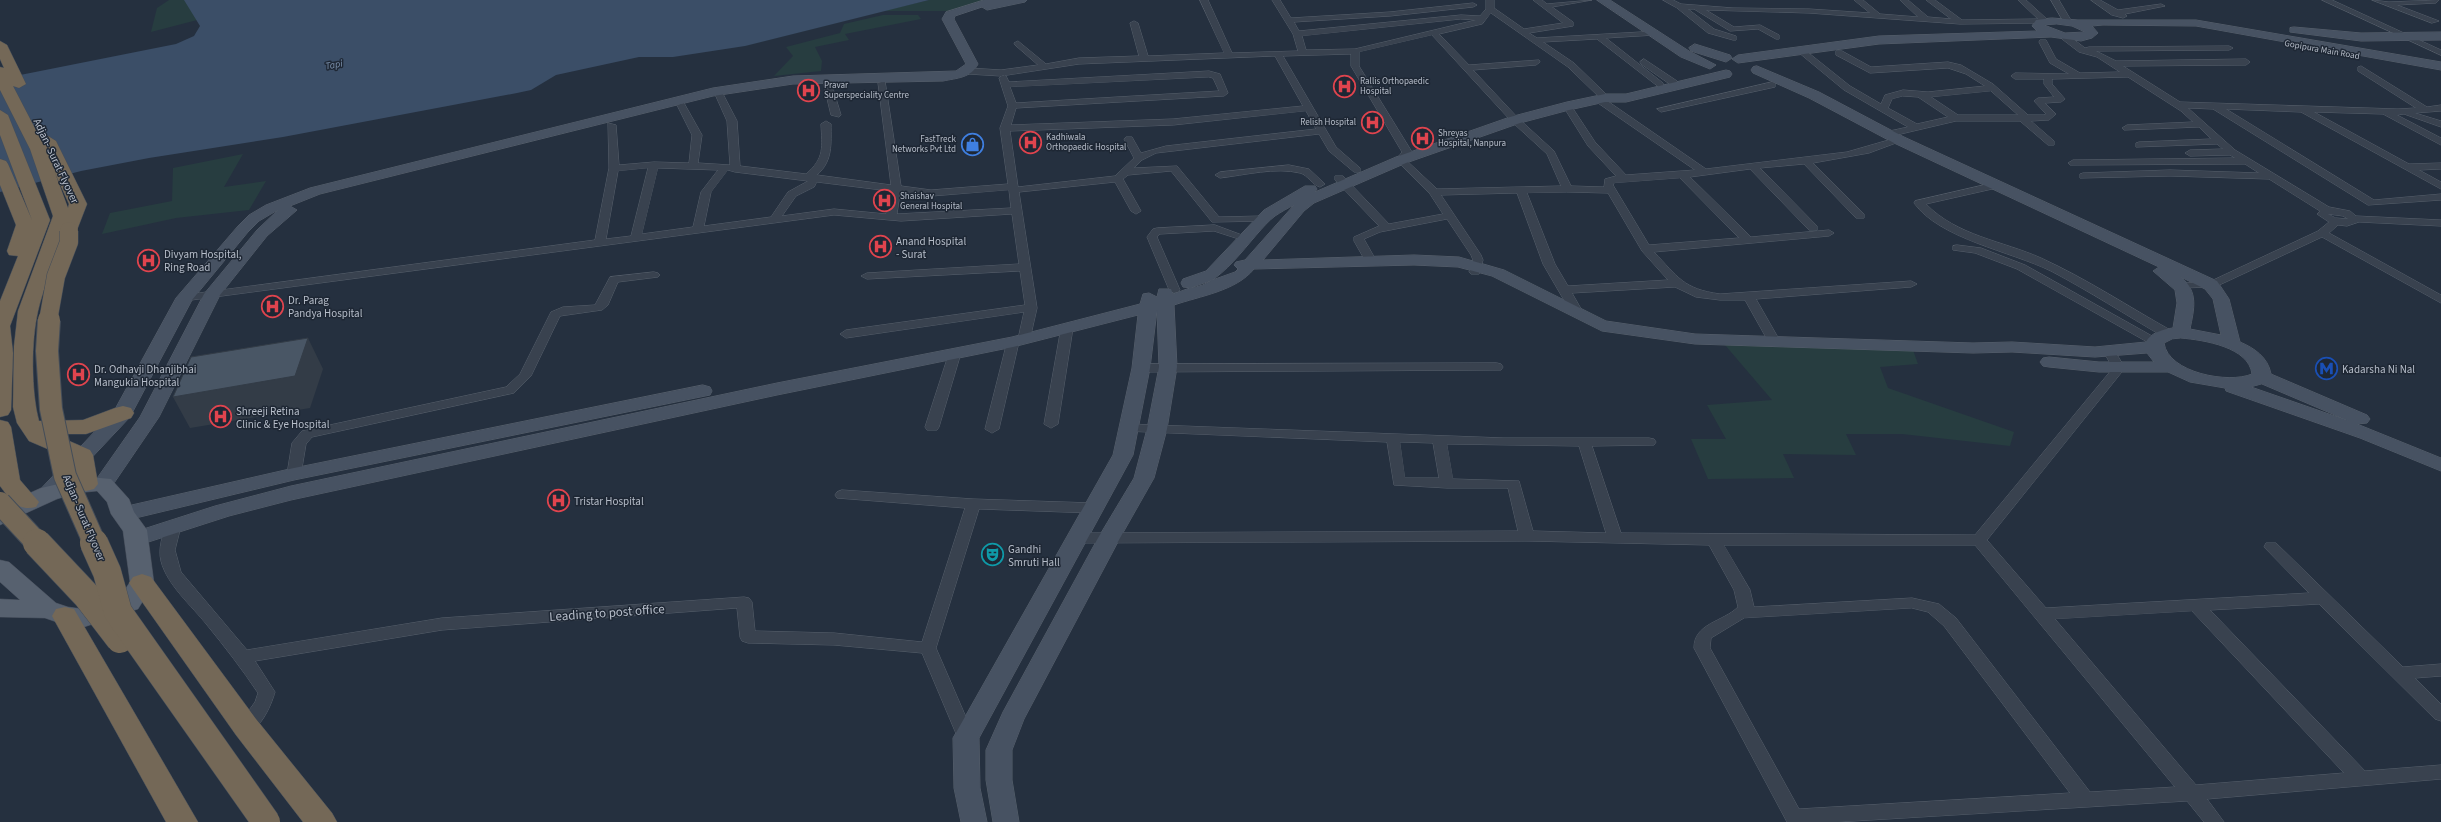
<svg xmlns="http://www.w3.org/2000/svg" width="2441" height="822" font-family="'Source Sans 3',sans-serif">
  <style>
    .green { fill: #273d40 }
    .water { fill: #3b4e67 }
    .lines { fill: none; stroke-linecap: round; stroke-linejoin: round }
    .street-casing { stroke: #57606c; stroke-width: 1 }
    .secondary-casing { stroke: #57606c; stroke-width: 1 }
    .primary-casing { stroke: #434b58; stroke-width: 1 }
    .highway-casing { stroke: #444d59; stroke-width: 1 }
    .street { fill: #39424f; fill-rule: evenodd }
    .secondary { fill: #475262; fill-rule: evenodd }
    .primary { fill: #57616f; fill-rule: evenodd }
    .highway { fill: #746857; fill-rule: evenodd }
    .highway-bridge-far2-casing { stroke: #444d59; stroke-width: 19; stroke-linecap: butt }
    .highway-bridge-far1-casing { stroke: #444d59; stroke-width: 24; stroke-linecap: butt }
    .highway-bridge-casing { stroke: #444d59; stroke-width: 29; stroke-linecap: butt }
    .highway-bridge-far2 { stroke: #746857; stroke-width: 18 }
    .highway-bridge-far1 { stroke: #746857; stroke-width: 22 }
    .highway-bridge { stroke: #746857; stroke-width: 28 }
    .shaded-wall { fill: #333c47 }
    .building { fill: #495665; stroke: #333c47 }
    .labels { text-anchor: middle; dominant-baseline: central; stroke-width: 3; stroke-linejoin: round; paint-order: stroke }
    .far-street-label { font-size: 9px; fill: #b6bdc9; stroke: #1e2734 }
    .far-poi-label { font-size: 9px; fill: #b6bdc9; stroke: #1e2734; text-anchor: start }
    .far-water-label { font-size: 10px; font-style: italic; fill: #7e94b0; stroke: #1e2734 }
    .street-label { font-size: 11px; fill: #b6bdc9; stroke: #1e2734 }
    .poi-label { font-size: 11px; fill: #b6bdc9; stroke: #1e2734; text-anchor: start }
    .near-street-label { font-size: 13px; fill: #b6bdc9; stroke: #1e2734 }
  </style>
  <rect width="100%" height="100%" fill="#25303f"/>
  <g class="green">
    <path d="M169 0H274L151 32 157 8Z"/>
    <path d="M929 0H1000L948 11H881Z"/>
    <path d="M883 15H918L921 19 845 34 849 40 815 47 822 61 821 71 774 76 793 56 786 47 840 33 844 24Z"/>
    <path d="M243 154 224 187 266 181 249 210 176 218 102 234 110 213 172 201 173 168Z"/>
    <path d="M1725 345 1913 350 1918 364 1880 367 1888 388 2014 432 2010 446 1902 434H1846L1856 455 1783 454 1794 478 1708 479 1691 439H1726L1707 405 1772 400Z"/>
  </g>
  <path class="water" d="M184 0H929L745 46 673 57H639L556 75 531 90 517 93 283 137 149 158 81 171 0 192V79L176 44 194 36 200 26Z"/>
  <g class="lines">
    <defs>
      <g id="street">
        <path d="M1200 0H1208L1232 53 1298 51 1293 34 1272 0H1280L1291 18 1390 12 1473 3 1477 5 1473 7 1390 16 1294 22 1299 31 1461 15 1480 16 1486 9V0H1494V8L1524 29 1563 23 1533 0H1542L1547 4 1592 0 1552 7 1573 22V26L1529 33 1537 38 1658 31 1659 33 1655 35 1606 38 1663 83V87L1660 88 1597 39 1543 42 1574 63 1608 96 1609 98 1606 100 1706 169 1847 152 1899 137 1904 140 1869 153 1813 163 1864 214V218H1856L1804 164 1760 168 1817 226V230H1809L1750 169 1690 177 1751 237 1829 230 1834 233 1829 236 1654 252C1678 277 1683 289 1720 294L1911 281 1917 284 1911 287 1756 299 1780 341 1774 345 1768 341 1745 300H1720L1696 297 1675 287 1572 293 1584 314 1578 318 1572 314 1543 264 1517 193 1441 195 1481 255 1483 260 1479 274H1471L1469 272 1473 260 1471 255 1447 219 1380 232 1364 239 1377 262 1371 265 1367 264 1354 241V237L1379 226 1335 180V176H1343L1389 224 1443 214 1430 194 1396 160 1402 152 1351 66V54L1283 56 1336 147 1360 168V172H1354L1329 151 1319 134 1156 153 1142 160 1134 168 1177 166 1219 217 1262 216 1267 219 1266 221 1212 222 1171 171 1128 175 1123 179 1141 211 1136 214 1131 211 1115 182 1019 192 1037 308 1030 339 1024 343 1018 339 1024 312 846 338 840 334 846 330 1025 305 1020 271 867 279 861 276 867 273 1019 264 1012 214 901 221 834 215 184 301 178 298 184 295 595 240 609 168 608 123 616 125 619 165 654 162 689 163 692 135 677 105 684 103 702 135 698 163 730 165 727 121 714 92 718 89 722 92 737 121 740 166 806 174C825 158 822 147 821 124L826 121 831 124C831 144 833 161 817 175L891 185 878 83 885 81 901 186 931 190 1008 184 1000 128 1008 106 999 78 1003 75 1006 76 1009 82 1209 71 1220 74 1228 93 1224 96 1016 108 1011 125 1173 119 1303 106 1275 56 1079 64 1001 76 968 74 964 71 968 68 1001 70 1038 65 1015 45 1014 43 1018 41 1046 64 1079 58 1139 56 1130 23 1134 21 1138 23 1148 56 1224 53ZM1491 13 1568 67 1598 96 1595 97V101L1695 170 1626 175 1595 142 1570 104 1567 103 1563 106 1588 146 1616 176 1605 179 1604 187 1571 186 1554 151 1518 118 1473 70 1536 65 1540 62 1539 60 1469 65 1439 34 1482 24ZM1461 19 1476 20 1355 49 1306 50 1302 36ZM1432 35 1512 122 1547 154 1561 186 1437 189 1406 160 1412 152 1359 66V52ZM1209 77 1213 78 1219 91 1016 103 1010 87ZM1306 111 1316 129 1166 146 1141 153 1132 137H1126L1124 139 1134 158 1115 176 1018 187 1010 131 1173 125ZM648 168 631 236 606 239 618 171ZM658 168 718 170 701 192 693 227 642 234ZM728 170 735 172 808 181 788 192 771 217 704 226 711 192ZM1680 178 1739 238 1649 245 1613 185 1614 183ZM817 182 890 191 886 214 834 209 782 216 796 196 814 187ZM1009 190 1011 208 897 214 900 192 931 196ZM1567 192 1608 193 1642 251 1668 280 1568 286 1555 264 1527 193Z"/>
        <path d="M1663 0H1673L1681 4 1733 8 1809 9 1870 13 1854 0H1863L1880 14 1918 17 1900 0H1908L1928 17 1951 19 1926 0H1935L1962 20 2038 19 2018 0H2026L2049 21 2045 23 1960 24 1809 13 1706 10 1734 27 1760 25 1779 35V39H1776L1758 29 1730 31 1694 9H1688L1714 29 1736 36V40H1733L1708 33 1677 8Z"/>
        <path d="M2051 0H2059L2072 22 2071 24H2065Z"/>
        <path d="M2091 0H2100L2118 10 2161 4 2165 6 2125 14 2127 16 2123 18 2112 15Z"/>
        <path d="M2322 0H2332L2441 50V55Z"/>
        <path d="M2372 0 2389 2 2439 0 2436 3 2397 5 2439 21 2432 23Z"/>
        <path d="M2062 35H2068L2085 48 2089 47 2229 46 2233 48 2229 50 2096 51 2116 61 2246 59 2250 62 2246 65 2123 66 2180 102 2398 109 2416 108 2358 71V67L2361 66 2427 107 2441 105V111L2415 113 2441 121V127L2404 114 2397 115 2441 138V145L2383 114 2314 112 2409 164 2441 163V169L2419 170 2441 182V189L2301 112 2226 109 2374 200 2441 194V200L2368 205 2213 109 2188 108 2235 150 2329 207 2350 211 2356 216 2441 220V226L2359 222 2347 226 2338 225 2329 233 2441 295V303L2322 237 2215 287 2178 288 2176 286 2182 283 2209 282 2318 231 2329 222 2317 214 2320 211 2269 179 2170 176 2080 178V174L2083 173 2170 170 2259 173 2245 164 2070 165 2068 163 2073 160 2235 158 2230 155 2190 156 2185 153 2190 150 2223 149 2217 144 2136 147V143L2139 142 2211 139 2199 127 2124 130 2122 128 2127 125 2193 122 2181 111 2128 77 2052 79V84L2065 99 2061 102 2045 103 2056 114 2049 120 2031 121 2054 141V145H2048L2020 121H1956L1888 137 1885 136V132L1908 127 1844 90 1798 52 1805 50 1850 86 1881 104 1885 95 1903 90 1928 92 1985 86 1966 74 1948 68 1870 73 1836 55V51H1842L1871 67 1948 62 1961 65 1993 84 2028 115H2044L2046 114 2034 101 2038 98 2054 97 2044 84V79H2015L2011 76 2015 73 2069 74 2050 63 2039 42 2040 40H2046L2056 59 2080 73 2120 72 2097 57 2079 52 2062 39ZM1991 91 2018 115H1958L1931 97ZM1903 96 1918 97 1948 117 1917 124 1888 108 1892 99ZM2328 214 2343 216 2348 219 2336 218Z"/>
        <path d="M1644 59 1677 81V85H1671L1641 64 1640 62Z"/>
        <path d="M827 79 831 82 841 115 839 117 831 115 823 82Z"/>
        <path d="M1772 82 1775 83V87L1661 112 1657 109Z"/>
        <path d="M1289 165 1309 169 1325 184 1320 187C1312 185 1308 175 1300 173 1276 167 1245 175 1220 178L1215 175 1220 172Z"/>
        <path d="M1997 182 2001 183V187L1926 204C1957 236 2003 241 2041 258 2087 279 2129 307 2172 331L2174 334 2172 337H2164C2126 315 2089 291 2051 271 2010 251 1940 239 1914 203L1915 201Z"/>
        <path d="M1215 225 1250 238 1245 241 1214 231 1160 234 1157 237 1180 290 1178 292H1170L1147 237 1153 229 1157 228Z"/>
        <path d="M1957 245 1981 248 2025 265 2161 341 2155 345 2151 344 2017 269 1975 253 1953 250V246Z"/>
        <path d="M654 272 658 273 660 275 658 277 618 282 608 305 602 310 560 316 531 376 514 393 312 437 306 444 301 474 294 478 287 474 292 443 302 431 506 387 520 374 551 312 563 307 595 305 610 277Z"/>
        <path d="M1067 324 1073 328 1058 424 1051 428 1044 424 1061 328Z"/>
        <path d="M1013 338 1019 342 999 429 992 433 985 429 1007 342Z"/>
        <path d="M2109 347 2113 348 2125 368 1987 540 2046 608 2309 593 2264 547 2266 543H2276L2403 667 2441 664V676L2415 678 2441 704V721L2435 719 2319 604 2210 610 2365 771 2441 765V779L2207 799 2224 822H2204L2187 801 1837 822H1787L1694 648C1694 623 1723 622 1738 607L1734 590 1709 545 1527 541 1075 543 1070 541 1068 538 1070 535 1075 533 1518 531 1508 488H1447L1394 485 1387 442 1124 431 1122 428 1129 424 1504 438H1649L1654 439 1656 442 1654 445 1592 446 1621 533 1975 535 2113 368 2103 351ZM1400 442 1433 443 1439 478H1405ZM1447 444 1579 446 1606 533 1533 531 1519 481 1453 479ZM1724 545H1975L2175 787 2090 792 1956 618 1939 604 1912 598 1754 607 1750 590ZM1912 608 1928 612 1944 626 2070 793 1799 809 1710 648 1711 638 1744 618ZM2192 611 2344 773 2196 785 2055 619Z"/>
        <path d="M955 349 961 353 939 427 937 430H927L925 427 949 353Z"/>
        <path d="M1497 363 1501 364 1503 367 1501 370 1141 372 1135 368 1141 364Z"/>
        <path d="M842 490 973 499 1093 503 1100 508 1093 513 979 509 936 648 975 738 972 743 966 745 960 743 922 653 834 645 748 643 742 641 740 637 737 608 442 630 255 661 275 692C271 706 258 737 240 732L237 727 255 702 258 693C242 669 225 647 207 625 192 606 167 585 161 561 158 549 162 533 169 523H179L181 526 175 550 181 572 247 650 442 618 744 597 749 598 752 602 755 631 834 633 922 642 965 508 837 498 835 495 837 492Z"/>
      </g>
      <g id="secondary">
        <path d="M984 0H1027L1025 2 987 10 982 7 955 16 954 19 978 64C971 78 957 78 943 81L793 84 713 96 320 194 290 206 297 210 267 236 220 295 159 417 110 489 103 490 96 489 93 484 140 417 204 294 257 230 278 210 276 211 259 221 248 232 192 300 130 417 51 501 44 503 37 501 34 496 114 411 176 298 238 226 249 215 266 205 310 188 713 88 793 76 956 71 966 64 942 19 946 12Z"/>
        <path d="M1597 0H1610L1689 51 1716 65 1710 69 1681 57Z"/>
        <path d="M2052 18 2078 20H2196L2441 62V70L2196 26 2103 25 2092 26 2098 33 2092 38 2081 41 2051 37 1879 44 1738 63 1732 59 1738 55 1879 36 2037 31 2032 26 2036 20ZM2057 24 2072 26 2085 32 2065 33 2044 25Z"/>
        <path d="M2294 27 2361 33 2441 32V40L2361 41 2290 32V28Z"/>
        <path d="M1695 44 1730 55 1732 58 1726 62 1691 51 1689 48Z"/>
        <path d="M1757 66 1819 92 1904 137 2217 281 2229 299 2240 342C2254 348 2268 357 2271 374L2367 415 2370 419 2367 423 2357 424 2441 458V471L2360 438 2226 391 2225 388 2190 382 2168 372H2099L2049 367 2043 366 2040 362 2043 358 2049 357 2099 362H2154L2147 353 2095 357 2012 352 1973 353 1695 344 1602 331 1492 276 1458 267 1414 265 1254 269C1236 291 1200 296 1174 305L1177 367 1167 429 1154 478 1120 538 1024 719 1012 750V780L1019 822H993L986 780V750L1003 712 1098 538 1134 478 1147 429 1159 367 1157 310 1150 368 1133 455 979 738 980 788 987 822H961L954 788 953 738 1113 455 1132 368 1138 315 1013 347 777 395 291 500 229 516 136 546 128 544 125 539 128 534 215 506 291 486 777 383 1012 337 1140 304 1143 294 1149 293 1157 297 1159 289H1171L1173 294 1235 272 1238 269 1234 265 1236 262 1245 260 1294 205C1288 208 1281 212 1275 216 1251 234 1219 295 1183 287L1181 283 1183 279 1206 271 1264 210 1305 186H1315L1317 189 1315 192 1396 157 1510 117 1567 102 1605 94H1626L1726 70 1730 71 1732 74 1730 77 1626 102H1605L1569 110 1520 123 1406 163 1314 203 1304 211 1263 260 1414 255 1459 257 1504 270 1606 321 1695 334 1973 343 2012 342 2095 347 2146 342C2150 333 2164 329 2173 328L2177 303 2175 290 2153 271 2159 267 1894 143 1809 98 1753 73 1751 70 1753 67ZM2181 277 2205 289 2213 299 2221 335 2190 329C2194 309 2199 292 2181 277ZM2181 338C2204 340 2249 347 2252 374 2229 384 2168 373 2164 343L2172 339ZM2262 384 2349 421 2251 387Z"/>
        <path d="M703 385 710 387 712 391 710 395 294 480 123 521 116 519 113 514 116 509 123 507 294 468Z"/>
      </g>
      <path id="primary" d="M89 477 111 479 129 499 134 512 147 530 154 583 138 609 84 627 65 625 45 618 0 617V599L20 600 0 582V560L9 562 56 603 68 607 83 609 120 597 130 582 123 531 111 514 107 502 97 491 76 493 57 499 0 525V507L3 505 41 488Z"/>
      <g id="highway">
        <path d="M0 41 7 45 26 84 19 88 13 86 41 140 48 136 56 141 87 204 75 235H64C56 260 44 285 38 311 31 341 31 392 39 421L83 420 115 408 123 406 131 408 134 413 131 418 86 434H53L90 450 93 455 98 484 94 489 86 491 78 489 74 484 71 459 29 441 17 423 13 407 14 346 18 311 53 216 30 149 0 90V67L4 68 0 59ZM55 173 69 204 68 208Z"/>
        <path d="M0 110 8 115 50 220 10 326 13 353 11 410 8 415 0 417V301L18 256 9 255 7 251 16 225 0 185V159L6 161 8 164 32 220 0 135Z"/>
        <path d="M0 420 8 422 11 427 20 480 39 502 36 507C18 512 10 499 0 486Z"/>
        <path d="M142 574 151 577 256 719 332 813 337 822H303L236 735 133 589 129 583 133 577Z"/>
        <path d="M65 607 74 609 198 822H166L52 616 56 609Z"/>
      </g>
    </defs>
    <use href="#street" class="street-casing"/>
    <use href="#secondary" class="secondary-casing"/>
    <use href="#primary" class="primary-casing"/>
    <use href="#highway" class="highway-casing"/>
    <use href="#street" class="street"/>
    <use href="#secondary" class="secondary"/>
    <use href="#primary" class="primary"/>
    <use href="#highway" class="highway"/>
    <defs>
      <path id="highway-bridge-far2" d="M48 321 56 276 69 242V231"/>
      <g id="highway-bridge-far1">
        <path d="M49 320 47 351 51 409 65 476 95 544"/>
        <path d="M0 503 38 544"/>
      </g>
      <g id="highway-bridge">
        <path d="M37 543 87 596 120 639"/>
        <path d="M94 543 107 572 118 612 266 822"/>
      </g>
    </defs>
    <use href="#highway-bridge-far2" class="highway-bridge-far2-casing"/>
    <use href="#highway-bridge-far1" class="highway-bridge-far1-casing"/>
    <use href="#highway-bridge" class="highway-bridge-casing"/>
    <use href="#highway-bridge-far2" class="highway-bridge-far2"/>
    <use href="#highway-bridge-far1" class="highway-bridge-far1"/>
    <use href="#highway-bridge" class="highway-bridge"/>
  </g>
  <path class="shaded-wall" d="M308 338 323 369 310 408 190 428 173 397Z"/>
  <path class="building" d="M308 338 295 376 173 397 191 357Z"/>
  <defs>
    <symbol id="hospital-ring" viewBox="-11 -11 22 22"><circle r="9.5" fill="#1e2734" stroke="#e0444e" stroke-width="1.5"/><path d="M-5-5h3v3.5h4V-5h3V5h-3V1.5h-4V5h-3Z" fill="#e0444e"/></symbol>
    <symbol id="shop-ring" viewBox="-11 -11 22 22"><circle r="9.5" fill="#1e2734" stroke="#3f7fe0" stroke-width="1.5"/><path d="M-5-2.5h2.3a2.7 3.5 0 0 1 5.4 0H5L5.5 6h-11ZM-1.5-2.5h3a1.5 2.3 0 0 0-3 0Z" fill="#3f7fe0"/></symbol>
    <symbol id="metro-ring" viewBox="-11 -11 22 22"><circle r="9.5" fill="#1e2734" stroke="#1a4fb4" stroke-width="1.5"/><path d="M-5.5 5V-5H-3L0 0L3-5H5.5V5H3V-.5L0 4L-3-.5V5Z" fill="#1a4fb4"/></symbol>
    <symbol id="theatre-ring" viewBox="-11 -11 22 22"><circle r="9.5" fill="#1e2734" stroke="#0f9aa8" stroke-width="1.5"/><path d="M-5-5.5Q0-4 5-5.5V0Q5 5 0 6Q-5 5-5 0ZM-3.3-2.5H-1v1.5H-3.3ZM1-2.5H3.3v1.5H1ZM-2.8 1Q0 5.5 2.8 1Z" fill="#0f9aa8"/></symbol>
  </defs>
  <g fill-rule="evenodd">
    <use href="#hospital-ring" x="1332" y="74" width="25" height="25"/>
    <use href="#hospital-ring" x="796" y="78" width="25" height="25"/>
    <use href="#hospital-ring" x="1360" y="110" width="25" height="25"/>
    <use href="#hospital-ring" x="1410" y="126" width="25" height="25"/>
    <use href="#hospital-ring" x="1018" y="130" width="25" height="25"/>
    <use href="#shop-ring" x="960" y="132" width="25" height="25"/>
    <use href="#hospital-ring" x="872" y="188" width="25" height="25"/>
    <use href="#hospital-ring" x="868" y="234" width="25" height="25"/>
    <use href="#hospital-ring" x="136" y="248" width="25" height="25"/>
    <use href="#hospital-ring" x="260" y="294" width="25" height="25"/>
    <use href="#metro-ring" x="2314" y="356" width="25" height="25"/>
    <use href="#hospital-ring" x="66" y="362" width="25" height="25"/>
    <use href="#hospital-ring" x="208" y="404" width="25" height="25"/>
    <use href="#hospital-ring" x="546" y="488" width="25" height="25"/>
    <use href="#theatre-ring" x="980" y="542" width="25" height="25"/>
  </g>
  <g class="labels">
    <g class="far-street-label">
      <text transform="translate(2322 50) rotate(10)">Gopipura Main Road</text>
    </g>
    <g class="far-poi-label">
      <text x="1360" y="81">Rallis Orthopaedic<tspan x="1360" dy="10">Hospital</tspan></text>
      <text x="824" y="85">Pravar<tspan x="824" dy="10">Superspeciality Centre</tspan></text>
      <text x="1356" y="122" text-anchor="end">Relish Hospital</text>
      <text x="1438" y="133">Shreyas<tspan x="1438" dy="10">Hospital, Nanpura</tspan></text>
      <text x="1046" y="137">Kadhiwala<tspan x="1046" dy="10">Orthopaedic Hospital</tspan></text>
      <text x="956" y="139" text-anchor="end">FastTreck<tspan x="956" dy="10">Networks Pvt Ltd</tspan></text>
      <text x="900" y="196">Shaishav<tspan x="900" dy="10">General Hospital</tspan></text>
    </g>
    <g class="far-water-label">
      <text transform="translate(334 65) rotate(-11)">Tapi</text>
    </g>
    <g class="street-label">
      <text transform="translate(56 161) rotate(65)">Adjan- Surat Flyover</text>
      <text transform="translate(84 518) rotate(67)">Adjan- Surat Flyover</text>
    </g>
    <g class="poi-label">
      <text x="896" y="241">Anand Hospital<tspan x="896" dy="13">- Surat</tspan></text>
      <text x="164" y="254">Divyam Hospital,<tspan x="164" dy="13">Ring Road</tspan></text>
      <text x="288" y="300">Dr. Parag<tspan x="288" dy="13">Pandya Hospital</tspan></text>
      <text x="94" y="369">Dr. Odhavji Dhanjibhai<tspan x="94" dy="13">Mangukia Hospital</tspan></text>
      <text x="2342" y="369">Kadarsha Ni Nal</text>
      <text x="236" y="411">Shreeji Retina<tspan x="236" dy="13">Clinic &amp; Eye Hospital</tspan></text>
      <text x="574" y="501">Tristar Hospital</text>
      <text x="1008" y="549">Gandhi<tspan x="1008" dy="13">Smruti Hall</tspan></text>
    </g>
    <g class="near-street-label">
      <text transform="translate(607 613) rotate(-4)">Leading to post office</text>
    </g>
  </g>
</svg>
